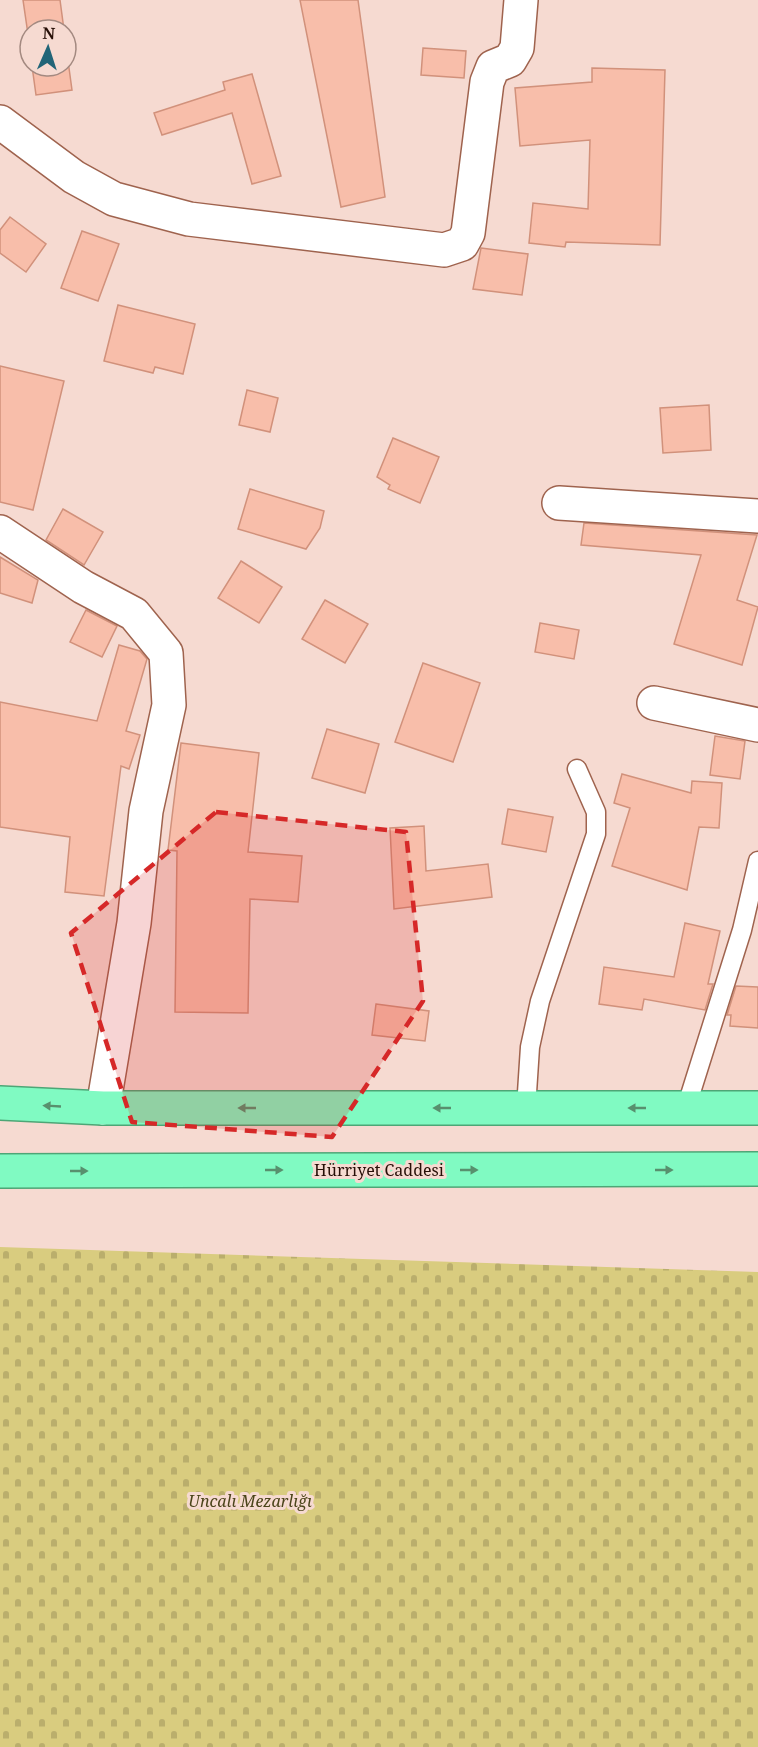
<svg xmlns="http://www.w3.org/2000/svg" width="758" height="1747" font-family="'Noto Serif',serif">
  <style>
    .cemetery { fill: url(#cemetery-stones) }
    .building { fill: #f8beaa; stroke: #d1917b; stroke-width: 1.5 }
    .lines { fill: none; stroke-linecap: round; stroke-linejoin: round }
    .service-casing { stroke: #9f634e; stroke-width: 21 }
    .minor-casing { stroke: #9f634e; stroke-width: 36 }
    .trunk-casing { stroke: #4da676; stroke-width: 36 }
    .service { stroke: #fff; stroke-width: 18 }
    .minor { stroke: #fff; stroke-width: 33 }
    .trunk { stroke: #80fac2; stroke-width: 33 }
    .oneway { fill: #58906e }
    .marked { fill: #d62828; fill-opacity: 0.2; stroke: #d62828; stroke-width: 4.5; stroke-dasharray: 12 8; stroke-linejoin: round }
    .labels { text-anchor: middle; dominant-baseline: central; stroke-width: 6; stroke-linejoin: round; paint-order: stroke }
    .street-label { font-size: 16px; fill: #270f07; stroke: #f6dad1 }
    .park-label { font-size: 16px; font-style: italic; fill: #4b441a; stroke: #f6dad1 }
  </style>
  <defs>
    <pattern id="cemetery-stones" width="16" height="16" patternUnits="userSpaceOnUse" patternTransform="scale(1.5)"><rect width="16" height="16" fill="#d9cc7f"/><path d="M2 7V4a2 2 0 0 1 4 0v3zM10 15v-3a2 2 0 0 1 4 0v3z" fill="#baae6c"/></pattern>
  </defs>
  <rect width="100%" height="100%" fill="#f6dad1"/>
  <path class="cemetery" d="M0 1247 758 1272V1747H0Z"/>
  <g class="building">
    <path d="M23 0H60L64 30H30V48Z"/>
    <path d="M300 0H358L385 197 341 207Z"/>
    <path d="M66 46 72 90 36 95 32 66H66Z"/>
    <path d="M423 48 466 51 464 78 421 75Z"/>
    <path d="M592 68 665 70 660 245 566 242 565 247 529 243 533 203 588 209 590 140 520 146 515 88 592 82Z"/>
    <path d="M252 74 281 176 252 184 232 113 162 135 154 113 225 90 223 82Z"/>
    <path d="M10 217 46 244 26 272 0 253V230Z"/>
    <path d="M82 231 119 244 98 301 61 288Z"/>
    <path d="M481 248 528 254 522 295 473 289Z"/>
    <path d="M118 305 195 324 183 374 155 367 153 373 104 361Z"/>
    <path d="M0 366 64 381 33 510 0 502Z"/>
    <path d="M247 390 278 398 270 432 239 425Z"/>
    <path d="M709 405 711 450 663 453 660 408Z"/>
    <path d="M393 438 439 457 420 503 388 489 390 485 377 477Z"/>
    <path d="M250 489 324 511 320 528 306 549 238 529Z"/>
    <path d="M63 509 103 532 84 565 46 540Z"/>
    <path d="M584 523 757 535 737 600 758 607 742 665 674 644 701 555 581 545Z"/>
    <path d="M0 557 38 580 32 603 0 593Z"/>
    <path d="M241 561 282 587 259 623 218 598Z"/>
    <path d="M325 600 368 624 345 663 302 639Z"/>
    <path d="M86 610 117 626 102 657 70 642Z"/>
    <path d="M540 623 579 630 574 659 535 652Z"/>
    <path d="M119 645 140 651 147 659 126 731 140 735 129 769 121 766 104 896 65 892 70 837 0 827V702L97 721Z"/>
    <path d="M423 663 480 683 453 762 395 742Z"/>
    <path d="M327 729 379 744 365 793 312 778Z"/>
    <path d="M715 736 745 741 740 779 710 775Z"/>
    <path d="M181 743 259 753 248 852 302 856 298 902 250 899 248 1013 175 1012 177 851 168 850Z"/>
    <path d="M622 774 691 793 692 781 722 783 719 828 699 827 687 890 612 866 630 808 614 803Z"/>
    <path d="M508 809 553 817 546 852 502 844Z"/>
    <path d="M424 826 426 871 488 864 492 897 394 909 390 828Z"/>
    <path d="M685 923 720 931 708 984H713L705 1010 644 999 642 1010 599 1004 604 967 674 977Z"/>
    <path d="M736 986 758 987V1028L730 1026 731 1015H727Z"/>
    <path d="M376 1004 429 1011 425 1041 372 1035Z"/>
  </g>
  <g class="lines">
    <defs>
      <g id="service">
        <path d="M526 1108 530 1047 540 1001 596 834V812L577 769"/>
        <path d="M686 1108 742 930 758 861"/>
      </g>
      <g id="minor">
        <path d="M0 122 74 177 114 199 189 219 444 250 462 244 468 233 487 82 493 67 510 60 517 48 521 0"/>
        <path d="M559 503 758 516"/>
        <path d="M0 532 83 587 134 614 166 653 169 705 146 811 134 923 103 1108"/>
        <path d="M654 703 758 725"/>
      </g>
      <g id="trunk">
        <path d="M0 1103 103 1108H758"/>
        <path d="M0 1171 758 1169"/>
      </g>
    </defs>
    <use href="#service" class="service-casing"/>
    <use href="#minor" class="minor-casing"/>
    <use href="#trunk" class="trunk-casing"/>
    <use href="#service" class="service"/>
    <use href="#minor" class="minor"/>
    <use href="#trunk" class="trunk"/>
  </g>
  <defs><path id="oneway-solid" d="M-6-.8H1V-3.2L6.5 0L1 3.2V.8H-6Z" transform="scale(1.5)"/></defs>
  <g class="oneway">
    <use href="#oneway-solid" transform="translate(52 1106) rotate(-177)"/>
    <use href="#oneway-solid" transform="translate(247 1108) rotate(-180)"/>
    <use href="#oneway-solid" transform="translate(442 1108) rotate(-180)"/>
    <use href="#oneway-solid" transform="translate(637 1108) rotate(-180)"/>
    <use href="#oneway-solid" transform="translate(274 1170)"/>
    <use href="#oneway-solid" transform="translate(469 1170)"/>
    <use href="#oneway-solid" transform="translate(664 1170)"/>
    <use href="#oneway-solid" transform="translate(79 1171)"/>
  </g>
  <path class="marked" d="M216 812 406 832 423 1001 332 1137 132 1122 71 933Z"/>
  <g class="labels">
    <g class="street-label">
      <text x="379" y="1170">Hürriyet Caddesi</text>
    </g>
    <g class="park-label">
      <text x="250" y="1501">Uncalı Mezarlığı</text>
    </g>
  </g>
  <g transform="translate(48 48) rotate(3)"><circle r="28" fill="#f6dad1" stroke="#a38980" stroke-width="1.5"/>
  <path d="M0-4.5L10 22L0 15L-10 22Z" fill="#226578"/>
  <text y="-9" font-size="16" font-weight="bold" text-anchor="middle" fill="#270f07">N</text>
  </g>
</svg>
